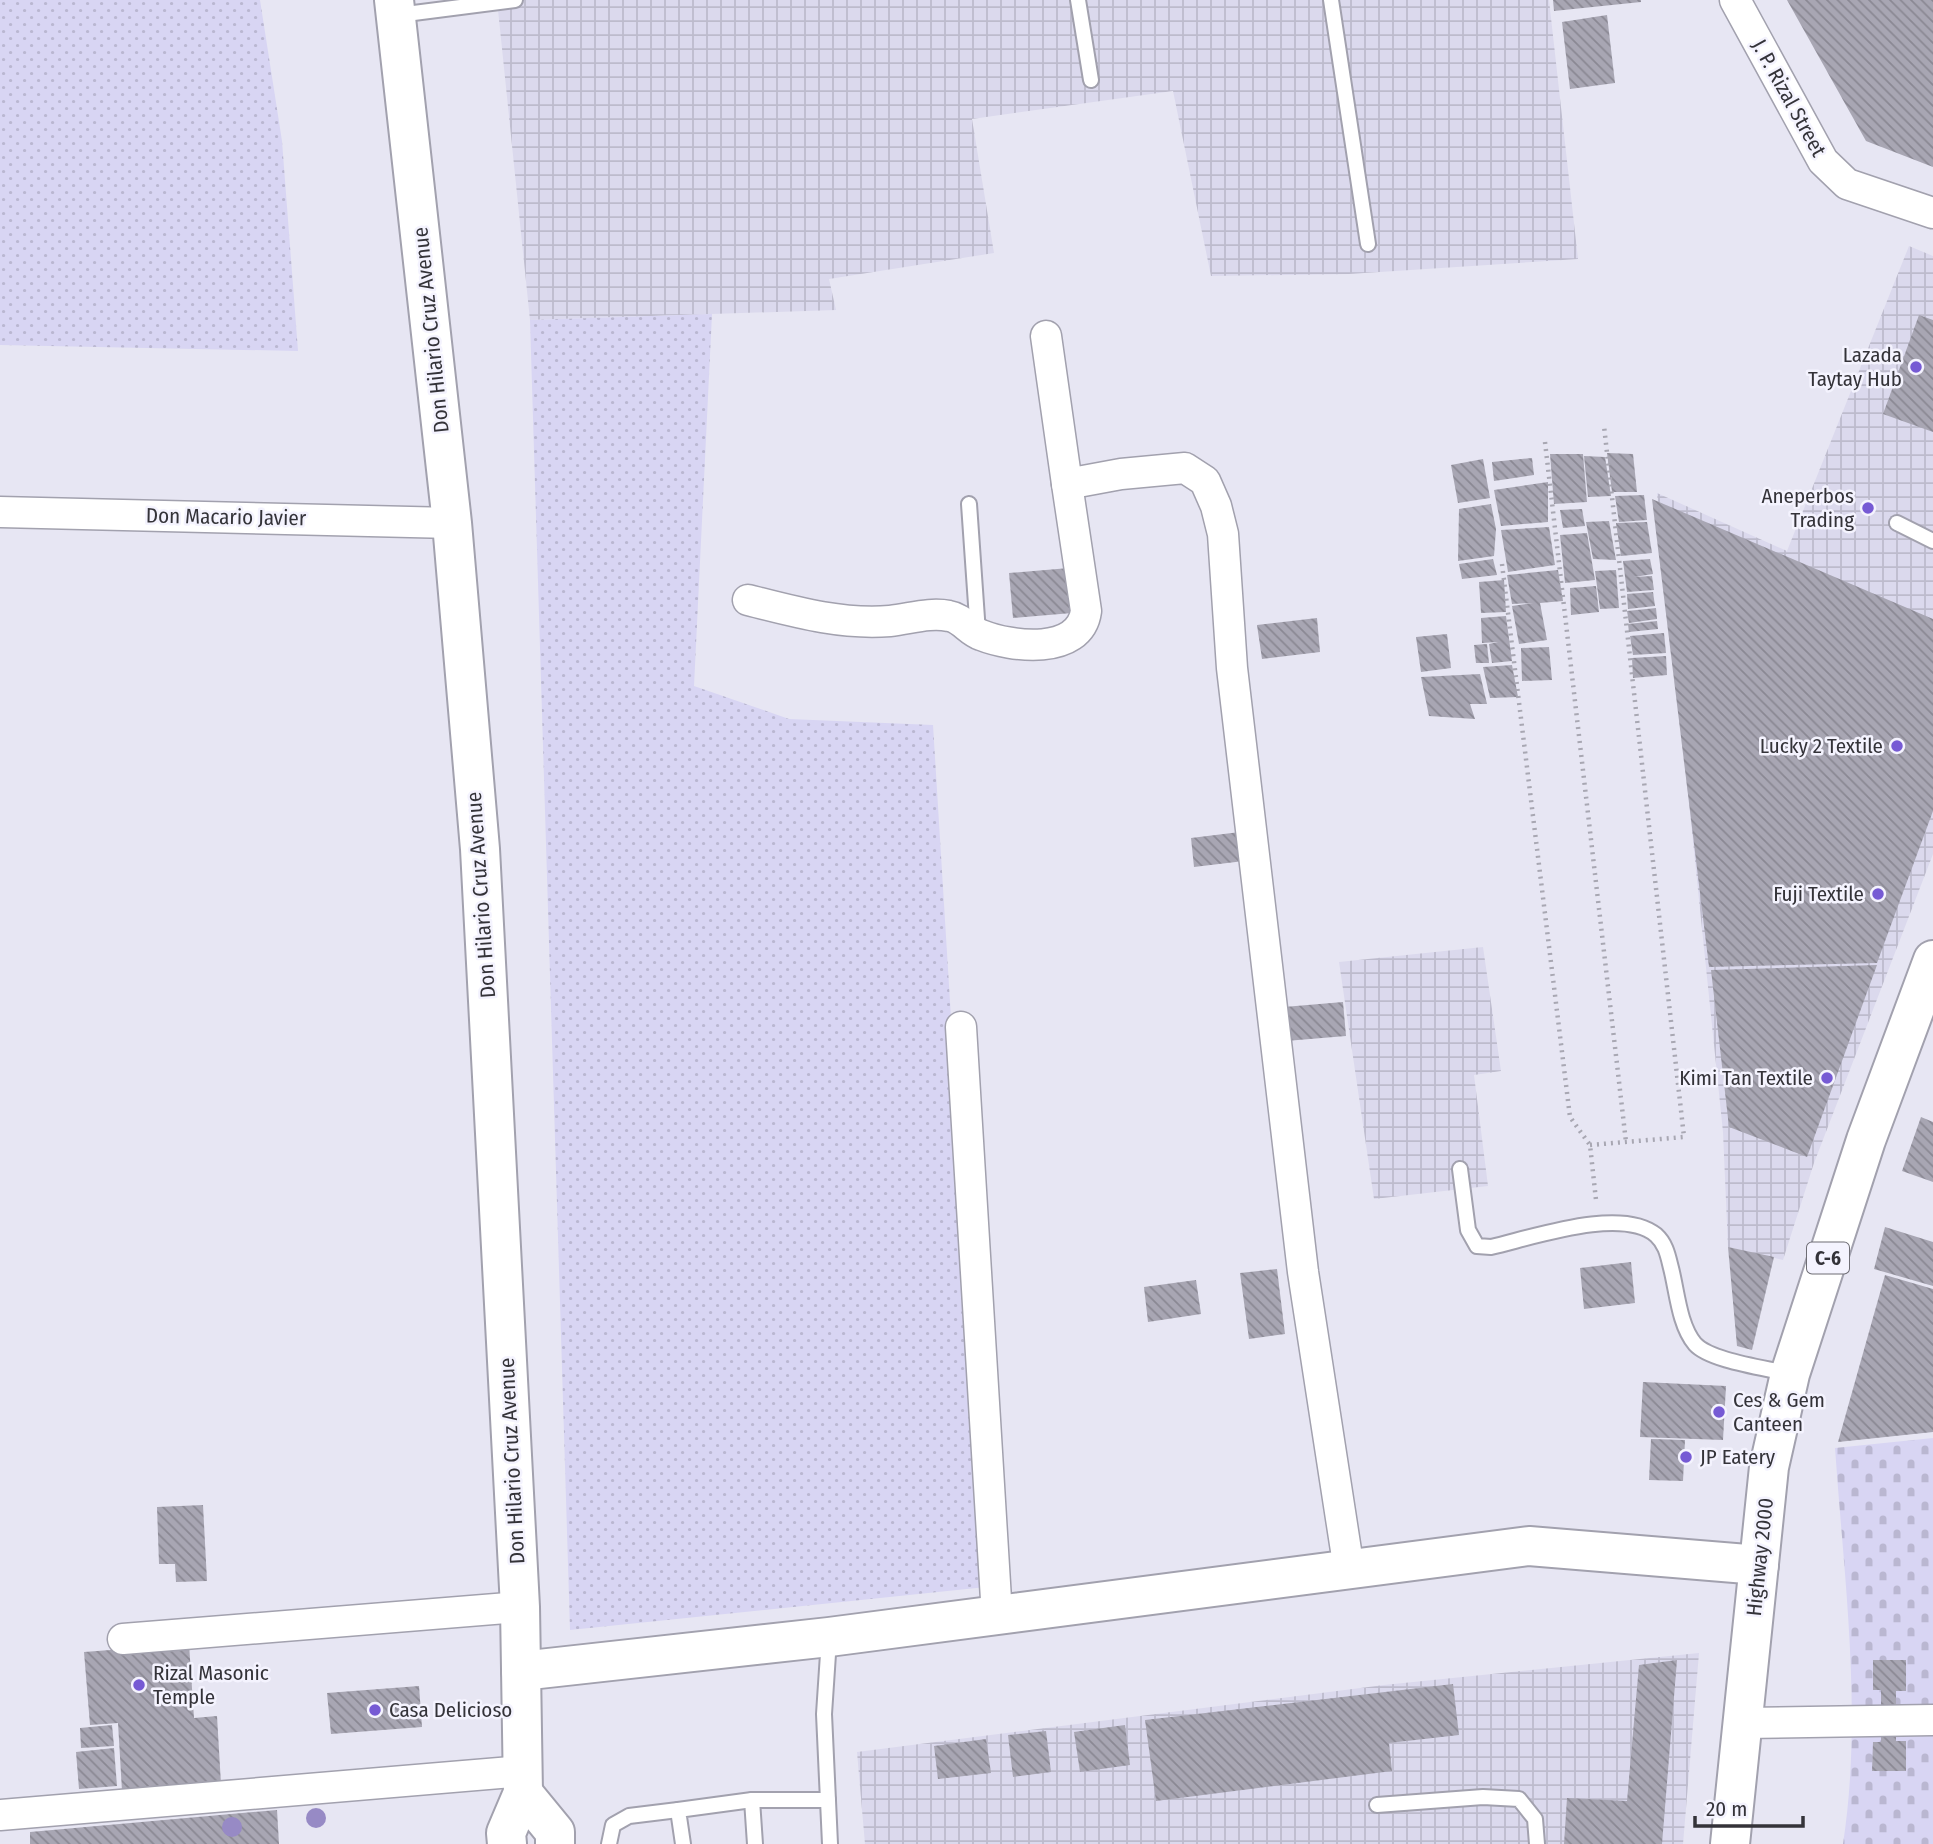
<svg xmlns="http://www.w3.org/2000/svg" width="1933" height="1844" font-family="'Fira Sans Condensed',sans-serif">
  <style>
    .industrial { fill: url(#industrial-grid) }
    .grass { fill: url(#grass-dots) }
    .cemetery { fill: url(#cemetery-stones) }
    .building { fill: url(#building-back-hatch) }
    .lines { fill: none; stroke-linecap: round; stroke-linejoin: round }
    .lane-casing { stroke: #a2a1ae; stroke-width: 18 }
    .street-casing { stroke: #a2a1ae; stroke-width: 33 }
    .secondary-casing { stroke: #a2a1ae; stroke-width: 42 }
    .primary-casing { stroke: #a2a1ae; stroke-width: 42 }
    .path { stroke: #a8a7b2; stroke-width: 4.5; stroke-dasharray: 2 5; stroke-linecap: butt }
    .lane { stroke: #fff; stroke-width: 14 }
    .street { stroke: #fff; stroke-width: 30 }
    .secondary { stroke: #fff; stroke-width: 38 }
    .primary { stroke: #fff; stroke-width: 38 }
    .tree { fill: #978ac5 }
    .poi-dot { fill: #765ad4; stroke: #f4f3fe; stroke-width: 2.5 }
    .labels { text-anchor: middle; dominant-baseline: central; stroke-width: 5; stroke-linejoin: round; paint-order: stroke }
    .shield { fill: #f4f3fe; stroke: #6e6d74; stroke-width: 2 }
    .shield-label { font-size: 19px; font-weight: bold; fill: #343339 }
    .street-label { font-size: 21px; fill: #343339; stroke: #f4f3fe }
    .poi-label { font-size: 21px; fill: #343339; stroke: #f4f3fe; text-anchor: end }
  </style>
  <defs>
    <pattern id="industrial-grid" width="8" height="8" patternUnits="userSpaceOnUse" patternTransform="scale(1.75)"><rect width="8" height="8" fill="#dbd9ed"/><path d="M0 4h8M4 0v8" fill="none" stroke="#bdbbcc"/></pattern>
    <pattern id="grass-dots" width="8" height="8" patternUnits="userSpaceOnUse" patternTransform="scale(1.75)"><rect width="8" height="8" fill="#d8d5f3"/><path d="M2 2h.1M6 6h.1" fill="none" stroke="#bab7d1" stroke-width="1.8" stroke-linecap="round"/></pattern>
    <pattern id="cemetery-stones" width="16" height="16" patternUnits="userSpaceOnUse" patternTransform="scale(1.75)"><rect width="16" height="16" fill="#d8d5f3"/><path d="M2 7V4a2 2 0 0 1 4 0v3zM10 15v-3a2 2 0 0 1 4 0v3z" fill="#bab7d1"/></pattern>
    <pattern id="building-back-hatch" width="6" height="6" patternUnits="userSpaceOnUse" patternTransform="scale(1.75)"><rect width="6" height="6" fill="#a8a6b3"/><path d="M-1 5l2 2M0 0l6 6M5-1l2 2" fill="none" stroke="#8a8893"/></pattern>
  </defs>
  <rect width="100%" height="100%" fill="#e7e6f3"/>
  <g class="industrial">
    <path d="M497 0H1549L1578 259 1349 274 1211 276 1173 91 972 119 994 253 829 279 836 310 530 320Z"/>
    <path d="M1909 246 1933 256V854L1814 1163 1783 1260 1728 1247 1723 1132 1657 493 1787 551Z"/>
    <path d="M1483 947 1501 1071 1474 1075 1488 1186 1374 1199 1339 962Z"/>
    <path d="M1699 1653 1683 1844H865L857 1752 1384 1685Z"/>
  </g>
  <g class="grass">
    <path d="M0 0H260L282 141 298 351 0 345Z"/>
    <path d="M712 314 694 686 789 719 933 725 986 1587 570 1630 530 320Z"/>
  </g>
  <path class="cemetery" d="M1933 1438V1844H1843C1863 1714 1844 1579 1835 1448Z"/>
  <g class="building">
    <path d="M1553 0H1641V2L1554 11Z"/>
    <path d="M1787 0H1933V167L1866 141Z"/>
    <path d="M1607 15 1615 83 1570 89 1562 22Z"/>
    <path d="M1919 315 1933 320V432L1883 414Z"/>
    <path d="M1607 453 1633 454 1637 492H1612Z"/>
    <path d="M1550 454H1583L1587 502 1554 504Z"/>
    <path d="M1584 456 1605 457 1611 496 1588 497Z"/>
    <path d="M1532 458 1534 475 1494 481 1492 462Z"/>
    <path d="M1483 459 1490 498 1458 503 1451 465Z"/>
    <path d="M1548 482V522L1501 526 1494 490Z"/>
    <path d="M1644 495 1647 520 1619 522 1615 496Z"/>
    <path d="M1652 499 1933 619V811L1877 963 1709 967Z"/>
    <path d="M1491 504 1496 529 1494 556 1458 561 1459 509Z"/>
    <path d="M1582 509 1585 526 1563 528 1560 510Z"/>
    <path d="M1609 521 1616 560 1593 559 1586 522Z"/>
    <path d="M1647 522 1652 553 1621 556 1616 523Z"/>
    <path d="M1549 527 1555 565 1508 572 1501 530Z"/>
    <path d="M1587 533 1595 580 1565 583 1560 535Z"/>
    <path d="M1493 559 1497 575 1462 579 1459 564Z"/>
    <path d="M1650 559 1653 574 1634 577 1652 576 1654 590 1627 592 1623 561Z"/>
    <path d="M1069 568 1072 613 1013 618 1009 573Z"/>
    <path d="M1558 570 1563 601 1540 603 1547 640 1519 644 1512 606 1533 603 1512 604 1507 575Z"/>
    <path d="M1616 570 1619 608 1600 609 1595 571Z"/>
    <path d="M1504 580 1506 612 1481 613 1479 582Z"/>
    <path d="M1596 586 1599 612 1571 615 1570 588Z"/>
    <path d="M1653 592 1655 606 1628 609 1627 594Z"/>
    <path d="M1656 608 1657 619 1629 623 1627 611Z"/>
    <path d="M1506 616 1512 661 1492 663 1489 644 1498 642 1482 643 1481 618Z"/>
    <path d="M1317 618 1320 652 1262 659 1257 625Z"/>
    <path d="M1657 621 1658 629 1629 632 1628 624Z"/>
    <path d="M1664 633 1666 653 1633 655 1630 636Z"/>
    <path d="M1447 634 1451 668 1421 672 1416 637Z"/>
    <path d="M1487 644 1489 663H1476L1474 645Z"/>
    <path d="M1549 647 1552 680 1522 681 1521 648Z"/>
    <path d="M1666 656 1667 675 1633 678 1632 658Z"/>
    <path d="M1512 665 1518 697 1490 698 1483 667Z"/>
    <path d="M1480 674 1487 704H1470L1475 719 1429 716 1421 677Z"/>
    <path d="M1240 832 1244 861 1194 867 1191 838Z"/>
    <path d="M1877 965 1807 1157 1729 1127 1711 970Z"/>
    <path d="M1343 1002 1346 1036 1286 1041 1284 1007Z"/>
    <path d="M1921 1117 1933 1122V1182L1902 1171Z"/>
    <path d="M1885 1227 1933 1242V1286L1874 1269Z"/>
    <path d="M1728 1247 1774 1257 1752 1350 1737 1346Z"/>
    <path d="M1631 1262 1635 1303 1584 1309 1580 1268Z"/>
    <path d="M1277 1269 1285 1334 1249 1339 1240 1273Z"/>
    <path d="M1885 1275 1933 1289V1432L1838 1442Z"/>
    <path d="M1196 1280 1201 1314 1148 1322 1144 1287Z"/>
    <path d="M1643 1382 1726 1386 1723 1440 1640 1437Z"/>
    <path d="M1651 1439 1685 1440 1683 1481 1649 1480Z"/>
    <path d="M203 1505 207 1581 176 1582 175 1564H159L157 1507Z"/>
    <path d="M189 1644 194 1718 217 1716 221 1784 122 1791 118 1723 90 1725 84 1652Z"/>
    <path d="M1677 1660 1662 1844H1564L1567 1798 1627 1801 1639 1665Z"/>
    <path d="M1873 1660H1906V1691H1896V1741H1906V1771H1872L1873 1742H1881V1690H1873Z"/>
    <path d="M1453 1684 1459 1735 1389 1743 1392 1771 1156 1801 1145 1720Z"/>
    <path d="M419 1686 422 1727 331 1734 327 1693Z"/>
    <path d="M112 1725 114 1746 81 1748 80 1728Z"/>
    <path d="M1125 1725 1130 1765 1080 1772 1074 1732Z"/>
    <path d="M1046 1731 1051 1772 1013 1777 1008 1735Z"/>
    <path d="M986 1739 991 1773 938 1779 934 1746Z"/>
    <path d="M114 1748 117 1786 79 1789 76 1752Z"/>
    <path d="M277 1810 279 1844H30V1832Z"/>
  </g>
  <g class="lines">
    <defs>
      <g id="lane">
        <path d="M1078 0 1091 80"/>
        <path d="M1331 0 1368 244"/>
        <path d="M398 15 515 0"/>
        <path d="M969 504 978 633"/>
        <path d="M1897 523 1933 541"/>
        <path d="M1460 1169 1468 1230 1477 1246 1491 1247C1531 1238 1621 1206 1656 1235 1666 1244 1668 1256 1671 1268 1677 1291 1679 1325 1695 1344 1710 1361 1767 1368 1790 1374"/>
        <path d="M829 1639 824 1714 830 1844"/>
        <path d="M752 1800 755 1844"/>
        <path d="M1377 1805 1483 1797 1519 1799 1535 1819 1537 1844"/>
        <path d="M609 1844 613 1825 629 1816 678 1810"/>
        <path d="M683 1844 678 1810 752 1800H828"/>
      </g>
      <g id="street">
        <path d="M1735 0 1823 161 1847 184 1933 213"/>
        <path d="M1046 336 1067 484 1121 474 1185 468 1205 481 1216 506 1223 534 1232 668 1303 1272 1349 1570"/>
        <path d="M0 512 452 523"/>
        <path d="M748 600C795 612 841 625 890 621 910 619 929 612 949 616 962 618 969 631 981 635 1011 647 1080 656 1086 611L1067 484"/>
        <path d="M961 1027 997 1616"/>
        <path d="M123 1639 520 1607"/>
        <path d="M1744 1723 1933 1720"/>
        <path d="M0 1815 523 1771"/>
      </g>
      <g id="secondary">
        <path d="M394 0 452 523 480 849 520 1607 523 1793 506 1833 507 1844"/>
        <path d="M521 1671 829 1637 1529 1546 1759 1565"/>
        <path d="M523 1793 555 1832V1844"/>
      </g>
      <path id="primary" d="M1730 1844 1769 1467 1790 1374 1866 1140 1933 960"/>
    </defs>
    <use href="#lane" class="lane-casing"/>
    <use href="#street" class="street-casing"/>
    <use href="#secondary" class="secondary-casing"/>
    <use href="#primary" class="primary-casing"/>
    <g class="path">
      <path d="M1545 442 1626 1142"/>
      <path d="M1502 564 1570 1117 1590 1145 1596 1200"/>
      <path d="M1590 1145 1684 1137 1604 426"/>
    </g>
    <use href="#lane" class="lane"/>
    <use href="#street" class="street"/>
    <use href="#secondary" class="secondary"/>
    <use href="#primary" class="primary"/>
  </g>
  <g class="tree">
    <circle cx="316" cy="1818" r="10"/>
    <circle cx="232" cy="1827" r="10"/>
  </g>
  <g class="poi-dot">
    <circle cx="1916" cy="367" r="7"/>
    <circle cx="1868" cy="508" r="7"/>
    <circle cx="1897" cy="746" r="7"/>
    <circle cx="1878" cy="894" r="7"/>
    <circle cx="1827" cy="1078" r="7"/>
    <circle cx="1719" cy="1412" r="7"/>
    <circle cx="1686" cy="1457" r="7"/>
    <circle cx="139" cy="1685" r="7"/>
    <circle cx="375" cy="1710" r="7"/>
  </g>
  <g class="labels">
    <rect class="shield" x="1807" y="1242.5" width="42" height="31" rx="5"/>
    <g class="shield-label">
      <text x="1828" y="1258">C-6</text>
    </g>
    <g class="street-label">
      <text transform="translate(1789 98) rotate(61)">J. P. Rizal Street</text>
      <text transform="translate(431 330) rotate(-96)">Don Hilario Cruz Avenue</text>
      <text transform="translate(226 517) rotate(1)">Don Macario Javier</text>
      <text transform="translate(481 895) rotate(-94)">Don Hilario Cruz Avenue</text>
      <text transform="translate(512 1461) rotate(-93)">Don Hilario Cruz Avenue</text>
      <text transform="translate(1760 1557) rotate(-84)">Highway 2000</text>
    </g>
    <g class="poi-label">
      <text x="1902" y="355">Lazada<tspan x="1902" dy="24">Taytay Hub</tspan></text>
      <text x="1854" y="496">Aneperbos<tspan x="1854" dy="24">Trading</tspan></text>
      <text x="1883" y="746">Lucky 2 Textile</text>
      <text x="1864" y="894">Fuji Textile</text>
      <text x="1813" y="1078">Kimi Tan Textile</text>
      <text x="1733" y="1400" text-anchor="start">Ces &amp; Gem<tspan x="1733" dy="24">Canteen</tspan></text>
      <text x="1700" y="1457" text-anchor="start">JP Eatery</text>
      <text x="153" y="1673" text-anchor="start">Rizal Masonic<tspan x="153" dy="24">Temple</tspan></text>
      <text x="389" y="1710" text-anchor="start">Casa Delicioso</text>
    </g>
  </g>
  <path d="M1695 1816v10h108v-10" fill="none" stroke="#343339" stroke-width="3.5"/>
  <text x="1706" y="1816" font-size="21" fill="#343339" stroke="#f4f3fe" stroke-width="5" paint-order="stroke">20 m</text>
</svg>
